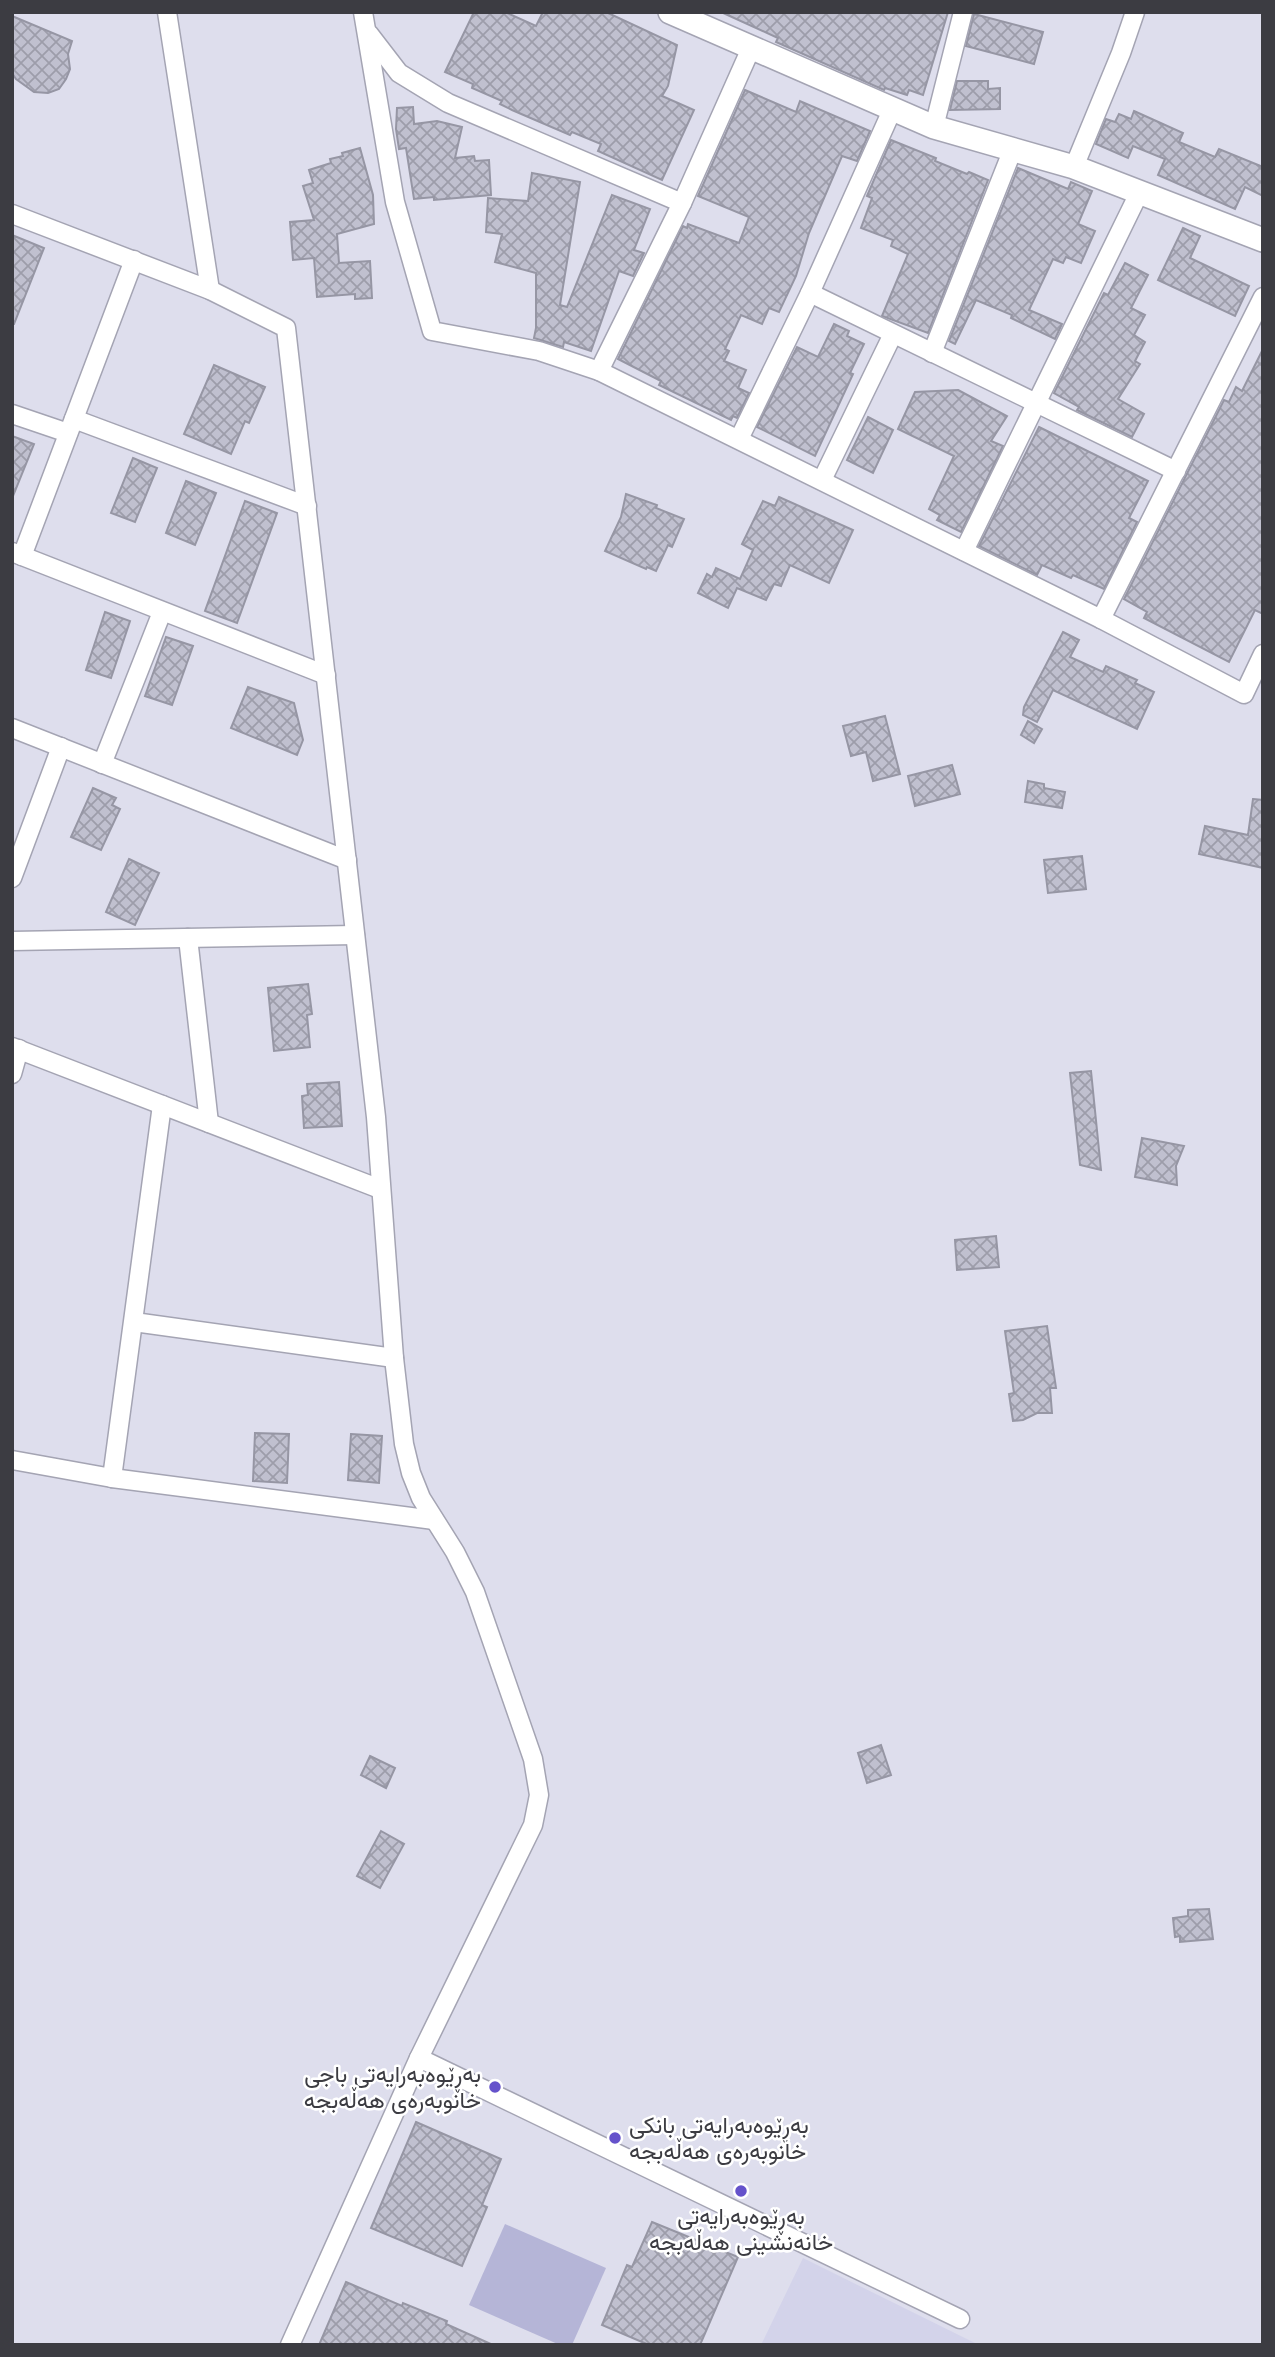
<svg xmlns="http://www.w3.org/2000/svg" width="1275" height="2357" font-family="Helvetica,Vazirmatn,sans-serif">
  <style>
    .built { fill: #d3d3ea }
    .garden { fill: #b5b5d7 }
    .building { fill: url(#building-cross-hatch); stroke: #9696a4; stroke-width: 2 }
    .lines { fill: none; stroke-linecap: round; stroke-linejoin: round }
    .minor-casing { stroke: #a4a4b3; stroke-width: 21 }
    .tertiary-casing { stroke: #a4a4b3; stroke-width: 26 }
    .minor { stroke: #fff; stroke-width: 18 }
    .tertiary { stroke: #fff; stroke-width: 23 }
    .poi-dot { fill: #6552cb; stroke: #fff; stroke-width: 2.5 }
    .labels { text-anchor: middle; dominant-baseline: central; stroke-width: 5; stroke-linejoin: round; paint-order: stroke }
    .poi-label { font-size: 23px; fill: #3c3c42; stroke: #fff; text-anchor: end }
  </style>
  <defs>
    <pattern id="building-cross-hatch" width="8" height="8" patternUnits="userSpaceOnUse" patternTransform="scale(1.75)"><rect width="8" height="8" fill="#c0c0cf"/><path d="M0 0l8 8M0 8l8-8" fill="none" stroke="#9d9daa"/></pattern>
  </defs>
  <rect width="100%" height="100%" fill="#dedeed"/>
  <path class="built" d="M803 2258 979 2345H761Z"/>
  <path class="garden" d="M505 2224 606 2268 572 2345H560L469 2305Z"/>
  <g class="building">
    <path d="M474 12H505L536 26 543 12H606L677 45 668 86 662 96 694 110 662 180 598 151 601 144 572 132 570 135 512 110 500 104 502 101 472 88 473 84 445 72Z"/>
    <path d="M721 12H948L923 95 909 90 907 95 885 88 884 90 776 42 778 38Z"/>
    <path d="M974 14 1043 32 1034 64 966 46Z"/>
    <path d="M12 16 72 41 68 54 70 69 66 79 59 89 48 93 34 92 16 79 12 73Z"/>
    <path d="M957 81H988V89L1000 88V109L950 110Z"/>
    <path d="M745 90 796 112 800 101 870 131 857 161 842 156 809 233 796 276 779 312 769 308 762 324 741 315 725 349 729 351 724 361 746 370 738 388 749 393 737 418 733 416 731 420 659 385 661 381 618 359 683 226 687 228 688 224 739 243 749 217 698 196Z"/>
    <path d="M413 107 414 124 437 121 462 127 455 158 474 156 475 161 489 160 491 195 434 200V197L414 199 406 148 399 149 396 129 397 108Z"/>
    <path d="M1134 111 1183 133 1179 142 1215 157 1219 149 1263 167V196L1245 187 1235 209 1158 175 1165 159 1133 146 1128 158 1096 144 1106 119 1115 122 1119 114 1131 119Z"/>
    <path d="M891 140 936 158 935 161 967 174 969 172 988 180 928 333 882 316 908 254 891 246 893 240 861 228 872 198 867 196Z"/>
    <path d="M360 148 373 195 374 224 337 234 339 263 370 261 372 298 355 299V294L317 297 314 258 293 260 290 222 314 220 303 186 313 183 309 170 331 163 330 159 343 156 342 153Z"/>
    <path d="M1018 168 1068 189 1071 182 1092 191 1078 224 1095 231 1081 263 1066 257 1063 263 1053 259 1029 310 1062 324 1055 339 1011 318 1012 315 976 300 955 344 949 341Z"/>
    <path d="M532 173 580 182 560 305 567 307 612 195 650 209 634 250 644 253 633 276 619 271 591 351 564 342 563 347 534 338 536 328V273L495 262 502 234 486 232 488 198 528 201Z"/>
    <path d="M1183 228 1200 236 1190 258 1249 286 1235 316 1158 280Z"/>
    <path d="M12 235 44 248 14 324H12Z"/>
    <path d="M1125 263 1148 275 1131 308 1145 315 1134 335 1145 342 1135 361 1140 364 1118 399 1144 414 1132 437 1077 410 1079 407 1054 393 1104 293 1108 295Z"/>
    <path d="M834 324 849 331 847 336 864 344 850 373 853 374 815 456 757 427 797 347 818 357Z"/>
    <path d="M1263 349V614L1255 610 1229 662 1144 618 1147 612 1124 599 1224 400 1229 402 1236 387 1242 391Z"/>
    <path d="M214 365 265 387 249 423 245 421 231 454 184 434Z"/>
    <path d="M958 390 1007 416 991 441 1003 446 961 532 937 520 940 515 929 509 954 456 898 429 915 392Z"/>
    <path d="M868 417 893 430 873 473 847 460Z"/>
    <path d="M1039 427 1148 481 1129 518 1137 522 1104 589 1073 575 1071 578 1042 565 1037 575 979 546Z"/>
    <path d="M12 436 34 444 13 496H12Z"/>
    <path d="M133 458 157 468 135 522 111 513Z"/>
    <path d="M186 481 216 493 195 545 166 533Z"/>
    <path d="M626 494 657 505 656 508 684 519 672 547 668 545 656 571 647 567 646 569 605 551 621 517Z"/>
    <path d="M779 497 853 530 829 583 790 565 781 586 774 584 766 600 737 588 728 608 698 593 707 574 712 577 716 568 740 579 753 550 742 544 763 501 775 506Z"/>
    <path d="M245 501 277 513 237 623 205 611Z"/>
    <path d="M105 612 130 621 111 678 86 670Z"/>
    <path d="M1063 632 1079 640 1070 657 1103 672 1106 666 1137 680 1135 683 1154 692 1137 729 1053 690 1037 722 1023 715 1024 707Z"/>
    <path d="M166 637 193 646 172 705 145 696Z"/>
    <path d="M248 687 294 703 303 740 297 755 231 728Z"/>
    <path d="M885 716 900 774 873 781 866 752 851 756 843 726Z"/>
    <path d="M1028 721 1042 729 1034 743 1021 735Z"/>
    <path d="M952 765 960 794 915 806 908 776Z"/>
    <path d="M1028 781 1044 784V788L1065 792 1062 808 1025 802Z"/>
    <path d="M93 788 116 798 112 805 120 809 101 850 71 837Z"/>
    <path d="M1253 799 1263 800V868L1199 854 1205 826 1248 835Z"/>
    <path d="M1082 856 1086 889 1048 893 1044 860Z"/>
    <path d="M129 859 159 873 135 925 106 912Z"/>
    <path d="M308 984 312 1014 307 1015 310 1047 274 1051 268 988Z"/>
    <path d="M1091 1071 1101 1170 1080 1165 1070 1073Z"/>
    <path d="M339 1082 342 1126 304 1128 302 1096 308 1095 307 1084Z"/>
    <path d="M1142 1138 1184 1146 1176 1166 1177 1185 1135 1177Z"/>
    <path d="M996 1236 999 1267 957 1270 955 1240Z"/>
    <path d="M1047 1326 1056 1388H1050L1052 1413H1037L1023 1420 1013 1421 1009 1394 1014 1393 1005 1331Z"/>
    <path d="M255 1433 289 1434 287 1483 253 1481Z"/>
    <path d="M351 1434 382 1436 379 1483 348 1480Z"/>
    <path d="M881 1745 891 1775 867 1783 858 1753Z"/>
    <path d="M370 1756 395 1768 386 1788 361 1775Z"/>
    <path d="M381 1831 404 1844 380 1888 357 1876Z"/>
    <path d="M1209 1909 1213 1939 1180 1942V1936L1175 1937 1173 1918 1188 1916V1910Z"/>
    <path d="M416 2122 501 2159 482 2205 487 2207 462 2266 371 2228Z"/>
    <path d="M652 2222 738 2257 700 2345H649L602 2325 627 2265 632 2267Z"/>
    <path d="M346 2282 402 2306 403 2303 447 2321 446 2324 493 2345H319Z"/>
  </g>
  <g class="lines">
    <defs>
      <g id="minor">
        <path d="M167 12 210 290"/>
        <path d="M363 12 395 202 432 331 539 351 599 371 1101 619 1244 694 1263 654"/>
        <path d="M369 34 399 73 448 103 682 203"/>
        <path d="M934 127 963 12"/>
        <path d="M1074 167 1121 53 1135 12"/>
        <path d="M12 214 210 290 286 328 376 1117 394 1358 404 1444 411 1473 421 1498 455 1552 475 1592 533 1759 539 1795 533 1825 419 2058 290 2345"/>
        <path d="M810 293 1176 471"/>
        <path d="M932 353 1013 149"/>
        <path d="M599 371 682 203 752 46"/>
        <path d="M12 414 68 433"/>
        <path d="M74 419 307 506"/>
        <path d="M739 439 810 293 893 108"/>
        <path d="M822 480 893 334"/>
        <path d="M964 551 1140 191"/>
        <path d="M12 552 326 675"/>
        <path d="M22 556 134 260"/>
        <path d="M1101 619 1263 297"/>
        <path d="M12 728 347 860"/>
        <path d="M102 764 162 612"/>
        <path d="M12 878 61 747"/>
        <path d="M188 938 209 1123"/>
        <path d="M12 941 355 935"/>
        <path d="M12 1047 380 1189"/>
        <path d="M12 1074 19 1049"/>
        <path d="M134 1322 394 1358"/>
        <path d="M12 1460 112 1478 434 1520"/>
        <path d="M112 1478 162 1105"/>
        <path d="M419 2058 960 2319"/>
      </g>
      <path id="tertiary" d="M670 12 934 127 1074 167 1263 240"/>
    </defs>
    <use href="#minor" class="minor-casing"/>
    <use href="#tertiary" class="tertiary-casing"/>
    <use href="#minor" class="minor"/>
    <use href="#tertiary" class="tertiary"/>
  </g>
  <g class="poi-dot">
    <circle cx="495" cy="2087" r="7"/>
    <circle cx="615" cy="2138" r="7"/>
    <circle cx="741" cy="2191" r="7"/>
  </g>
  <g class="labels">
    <g class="poi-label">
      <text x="481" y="2074">بەڕێوەبەرایەتی باجی<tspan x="481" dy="26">خانوبەرەی هەڵەبجە</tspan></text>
      <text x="629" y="2125" text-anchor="start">بەڕێوەبەرایەتی بانکی<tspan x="629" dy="26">خانوبەرەی هەڵەبجە</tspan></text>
      <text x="741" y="2216" text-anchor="middle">بەڕێوەبەرایەتی<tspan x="741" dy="26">خانەنشینی هەڵەبجە</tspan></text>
    </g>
  </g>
  <rect width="1275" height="2357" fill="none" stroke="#3c3c42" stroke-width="28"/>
</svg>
